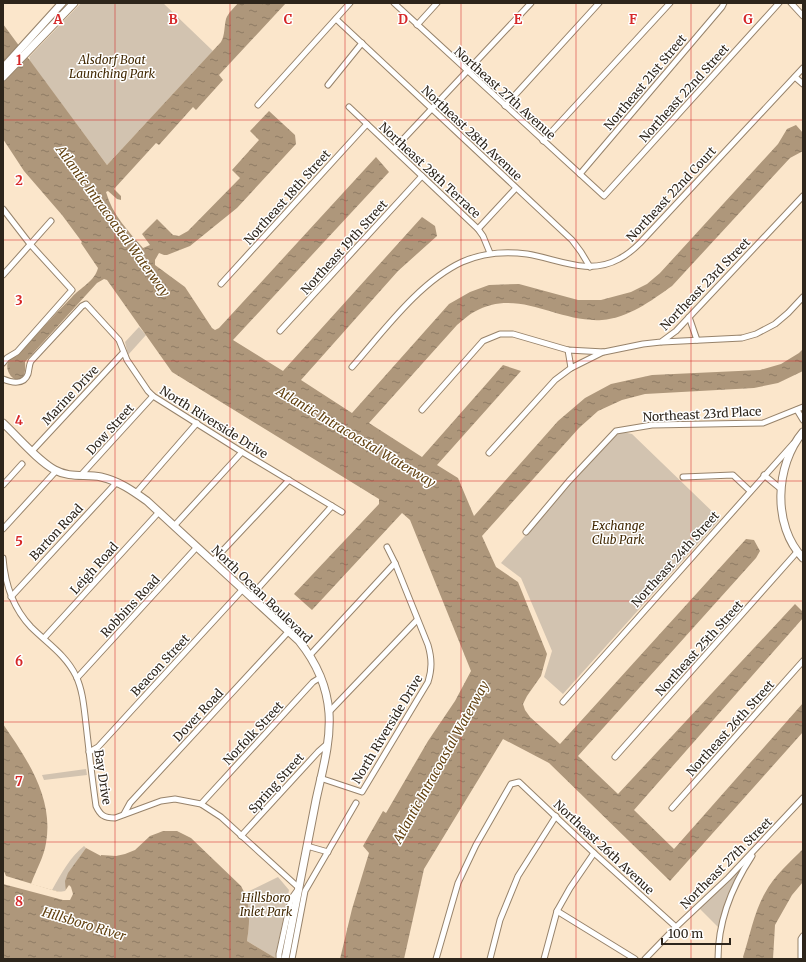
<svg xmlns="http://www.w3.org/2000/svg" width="806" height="962" font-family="Merriweather,serif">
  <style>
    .green { fill: #d2c3b0 }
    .water { fill: url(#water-ripples) }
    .pier { fill: #fbe6cb }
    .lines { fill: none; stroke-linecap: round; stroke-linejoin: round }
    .street-casing { stroke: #97836b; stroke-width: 7 }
    .secondary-casing { stroke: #97836b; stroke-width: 9 }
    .street { stroke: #fff; stroke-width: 5 }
    .secondary { stroke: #fff; stroke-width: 7 }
    .grid { fill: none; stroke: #d62828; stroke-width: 1; stroke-opacity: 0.55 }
    .labels { text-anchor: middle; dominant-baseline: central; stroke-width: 3; stroke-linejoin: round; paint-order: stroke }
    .park-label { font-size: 12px; font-style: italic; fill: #432a04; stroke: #fff }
    .street-label { font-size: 12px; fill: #2d251b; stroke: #fff }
    .water-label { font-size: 13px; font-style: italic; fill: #634211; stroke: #fff }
    .grid-label { font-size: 13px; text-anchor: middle; font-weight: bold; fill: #d62828; stroke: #fff; stroke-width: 3; stroke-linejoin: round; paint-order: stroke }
  </style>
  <defs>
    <pattern id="water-ripples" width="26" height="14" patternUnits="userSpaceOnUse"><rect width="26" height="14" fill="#ae977b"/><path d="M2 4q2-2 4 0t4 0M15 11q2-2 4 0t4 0" fill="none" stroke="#8e7b64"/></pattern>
  </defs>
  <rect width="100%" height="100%" fill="#fbe6cb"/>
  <g class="green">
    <path d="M81 3H163L213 51 107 165 29 60 30 59 29 57Z"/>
    <path d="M139 327 146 335 128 355 125 342Z"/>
    <path d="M618 431 632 434 720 519 563 694 544 677 552 651 521 578 501 563Z"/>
    <path d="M86 769 87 775 44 780 42 775Z"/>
    <path d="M84 846 86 848C77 861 64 877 66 893L52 890C61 874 70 857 84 846Z"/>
    <path d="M742 862 743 869 720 929 698 907Z"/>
    <path d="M278 877 289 890 275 958 247 941C250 922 249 912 245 893Z"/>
  </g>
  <g class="water">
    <path d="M238 3H286L219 75 223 80 196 110 193 107 159 145 156 143 114 189 121 196V200L117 199 108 191 106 192C112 214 128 231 143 248L150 245 142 234 157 219 173 235 179 236 188 231 240 178 232 170 259 140 250 131 269 111 295 135 296 144 237 208 190 246 167 255H164L159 253 155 260V265L185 287 212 328 215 330 219 328 376 157 389 172 233 340 283 371 422 217 435 226 437 236 398 271 301 380 352 413 449 304 470 292 489 285 519 284 578 300H601L631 292 647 284 660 273 778 144 787 129 796 125 803 133V151L790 158 672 286C651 301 628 318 602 320 556 323 519 287 474 312 468 315 462 321 457 325L369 423 422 457 503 365 521 371 437 465 458 478 474 516 558 421 585 398 611 384 652 375 760 370 781 364 799 353 803 349V371L778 383 754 388 645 394 622 400 598 411 579 428 482 536 496 567 518 582 547 654 541 676 527 696 523 704 525 710 530 717 560 744 746 539 754 540 760 551 756 558 578 756 618 794 795 604 803 612V618L634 810 674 849 803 703V732L670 881 549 763 503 739 424 869 404 959H340L352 909 369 853 363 846 383 811 386 813 428 741 455 701 471 671 410 520 402 513 312 610 294 594 379 504V499L172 372 107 280 104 279 97 283 25 362C28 395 0 375 9 360 11 358 14 357 17 356 35 336 53 316 72 297 80 288 95 281 98 268L81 243 82 242 62 215 24 171 3 139V24L107 165 221 42C225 35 224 27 226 19 228 13 234 8 238 3Z"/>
    <path d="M3 724C27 759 54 798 46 843 44 857 36 870 31 884L66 894 65 881 68 873 86 848 101 856V855L116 856 125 854 135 850 150 836 158 833 163 831H177L191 838 241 886C251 903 250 922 247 941L277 959H3Z"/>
    <path d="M803 849V882L792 895 775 925 773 959H744L743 957C750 936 754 912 765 893 774 876 790 862 803 849Z"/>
  </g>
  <path class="pier" d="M3 869 6 876 59 892 65 891 69 885 71 887 73 894 70 900H63L3 884Z"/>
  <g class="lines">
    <defs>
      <g id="street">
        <path d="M394 3 604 196 779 3"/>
        <path d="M791 3 803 16"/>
        <path d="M336 19 572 240 581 252 590 267"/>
        <path d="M417 25 437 3"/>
        <path d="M795 77 803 84"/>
        <path d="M328 85 362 43"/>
        <path d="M258 105 350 3"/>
        <path d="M505 106 599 3"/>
        <path d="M349 107 478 229 483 236 490 253"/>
        <path d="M543 141 670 3"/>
        <path d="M394 149 531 3"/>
        <path d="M580 174 722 7 724 3"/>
        <path d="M3 209 30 244 72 290 17 352 7 358 3 363"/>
        <path d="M478 229 516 188"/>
        <path d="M3 275 51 221"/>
        <path d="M221 284 367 124"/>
        <path d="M689 317 697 340"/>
        <path d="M280 331 422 176"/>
        <path d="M662 342 742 338 756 334 775 324 788 313 803 297"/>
        <path d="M568 350 571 368"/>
        <path d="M352 367C383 332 419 282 462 262 482 253 505 251 527 254 558 259 588 276 619 259 627 255 634 249 640 243L803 68"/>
        <path d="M3 379C12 383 24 385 28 374 29 370 29 365 31 361L82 306 86 304 119 340 127 360 148 391 153 396 242 452 342 512"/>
        <path d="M422 410 483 341 500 334H513L568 350 604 352 643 344 661 342 676 331 803 196"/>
        <path d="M797 410 803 420"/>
        <path d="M32 451 123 353"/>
        <path d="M489 453 555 380 571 368 603 352"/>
        <path d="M81 475 153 396"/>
        <path d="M764 475 781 489"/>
        <path d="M683 477 733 475 750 491"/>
        <path d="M3 485 22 464"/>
        <path d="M136 493 197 423"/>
        <path d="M174 526 242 452"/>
        <path d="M3 529 56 471"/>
        <path d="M526 532 569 481 616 431 652 425 763 423 803 407"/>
        <path d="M3 558C5 584 13 608 31 627 47 643 66 655 76 676 83 691 84 708 86 724 89 751 92 778 96 806 100 815 104 818 115 818L161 801 175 799 201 804 221 817 299 888 291 899 279 954V959"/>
        <path d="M213 561 289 480"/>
        <path d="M251 596 332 506"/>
        <path d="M11 597 117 482"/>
        <path d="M44 638 159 512"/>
        <path d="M310 655 395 563"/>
        <path d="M77 678 197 547"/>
        <path d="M563 702 793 444"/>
        <path d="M329 712 417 620"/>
        <path d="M89 752 98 747 243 589"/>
        <path d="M615 757 797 552"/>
        <path d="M320 778 362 792 428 682C432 669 432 659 428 645L395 563 387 547"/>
        <path d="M201 804 313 682 321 677"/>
        <path d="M672 808 803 661"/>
        <path d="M124 814 130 803 289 631"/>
        <path d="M241 836 318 752 326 745"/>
        <path d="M307 846 328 852"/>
        <path d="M557 911 635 959"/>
        <path d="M292 959 305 891 356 803"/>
        <path d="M436 959 458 883 476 845 511 784 519 782 594 853 676 927"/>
        <path d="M490 959 500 920 518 876 556 816"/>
        <path d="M544 959 557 911 570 888 594 853"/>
        <path d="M645 959 676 927 728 878 803 798"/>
        <path d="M718 959C718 921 731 888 752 856"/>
        <path d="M801 959V939L803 936"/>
      </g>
      <g id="secondary">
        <path d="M3 68 62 3"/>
        <path d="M3 77 74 3"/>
        <path d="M3 423C18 437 38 461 55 470 69 478 86 474 101 477 119 481 133 491 147 501L299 641C316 662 327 685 329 713 331 742 322 772 316 800 306 853 295 906 285 959"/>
        <path d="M803 432C775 465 772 526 803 558"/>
      </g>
    </defs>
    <use href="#street" class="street-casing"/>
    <use href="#secondary" class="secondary-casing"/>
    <use href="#street" class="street"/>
    <use href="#secondary" class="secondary"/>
  </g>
  <path class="grid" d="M115 3V959M230 3V959M345 3V959M461 3V959M576 3V959M691 3V959M3 120H803M3 240H803M3 361H803M3 481H803M3 601H803M3 722H803M3 842H803"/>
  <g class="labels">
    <g class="park-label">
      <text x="112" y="59">Alsdorf Boat<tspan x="112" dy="14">Launching Park</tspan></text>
      <text x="618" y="525">Exchange<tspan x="618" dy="14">Club Park</tspan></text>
      <text x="266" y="897">Hillsboro<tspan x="266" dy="14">Inlet Park</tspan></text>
    </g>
    <g class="street-label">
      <text transform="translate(645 82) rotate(-50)">Northeast 21st Street</text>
      <text transform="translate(505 93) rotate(42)">Northeast 27th Avenue</text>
      <text transform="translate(684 93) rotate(-48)">Northeast 22nd Street</text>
      <text transform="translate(472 133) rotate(43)">Northeast 28th Avenue</text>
      <text transform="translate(430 170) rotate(43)">Northeast 28th Terrace</text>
      <text transform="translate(671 194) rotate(-47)">Northeast 22nd Court</text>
      <text transform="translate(287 197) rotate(-48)">Northeast 18th Street</text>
      <text transform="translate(344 247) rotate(-48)">Northeast 19th Street</text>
      <text transform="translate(705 284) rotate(-46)">Northeast 23rd Street</text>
      <text transform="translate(70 395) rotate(-47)">Marine Drive</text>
      <text transform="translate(702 414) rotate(-3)">Northeast 23rd Place</text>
      <text transform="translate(214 422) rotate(32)">North Riverside Drive</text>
      <text transform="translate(110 429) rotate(-48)">Dow Street</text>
      <text transform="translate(56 532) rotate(-47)">Barton Road</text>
      <text transform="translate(675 559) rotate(-48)">Northeast 24th Street</text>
      <text transform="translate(94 568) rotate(-48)">Leigh Road</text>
      <text transform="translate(262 594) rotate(44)">North Ocean Boulevard</text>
      <text transform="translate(130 606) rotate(-47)">Robbins Road</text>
      <text transform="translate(699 648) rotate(-48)">Northeast 25th Street</text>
      <text transform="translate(160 665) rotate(-47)">Beacon Street</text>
      <text transform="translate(198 715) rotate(-47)">Dover Road</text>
      <text transform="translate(730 728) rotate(-48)">Northeast 26th Street</text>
      <text transform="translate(387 729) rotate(-59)">North Riverside Drive</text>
      <text transform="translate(253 733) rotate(-47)">Norfolk Street</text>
      <text transform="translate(103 777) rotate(81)">Bay Drive</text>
      <text transform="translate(276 783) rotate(-48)">Spring Street</text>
      <text transform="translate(604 847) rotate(43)">Northeast 26th Avenue</text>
      <text transform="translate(726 863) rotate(-45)">Northeast 27th Street</text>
    </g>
    <g class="water-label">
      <text transform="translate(113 221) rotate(54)">Atlantic Intracoastal Waterway</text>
      <text transform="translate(356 437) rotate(31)">Atlantic Intracoastal Waterway</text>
      <text transform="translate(441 762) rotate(-61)">Atlantic Intracoastal Waterway</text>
      <text transform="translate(84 924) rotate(17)">Hillsboro River</text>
    </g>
  </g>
  <g class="grid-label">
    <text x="58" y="24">A</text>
    <text x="173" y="24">B</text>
    <text x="288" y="24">C</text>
    <text x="403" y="24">D</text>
    <text x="518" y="24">E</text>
    <text x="633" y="24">F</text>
    <text x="748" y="24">G</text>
    <text x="19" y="65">1</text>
    <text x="19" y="185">2</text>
    <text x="19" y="305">3</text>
    <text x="19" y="425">4</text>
    <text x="19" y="546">5</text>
    <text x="19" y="666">6</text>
    <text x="19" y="786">7</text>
    <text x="19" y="906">8</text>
  </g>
  <rect width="806" height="962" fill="none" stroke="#2d251b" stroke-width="8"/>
  <path d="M662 938v6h68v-6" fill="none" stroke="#2d251b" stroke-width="2"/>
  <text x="668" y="938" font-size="12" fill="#2d251b" stroke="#ffffff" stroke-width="3" paint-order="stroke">100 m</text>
</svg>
